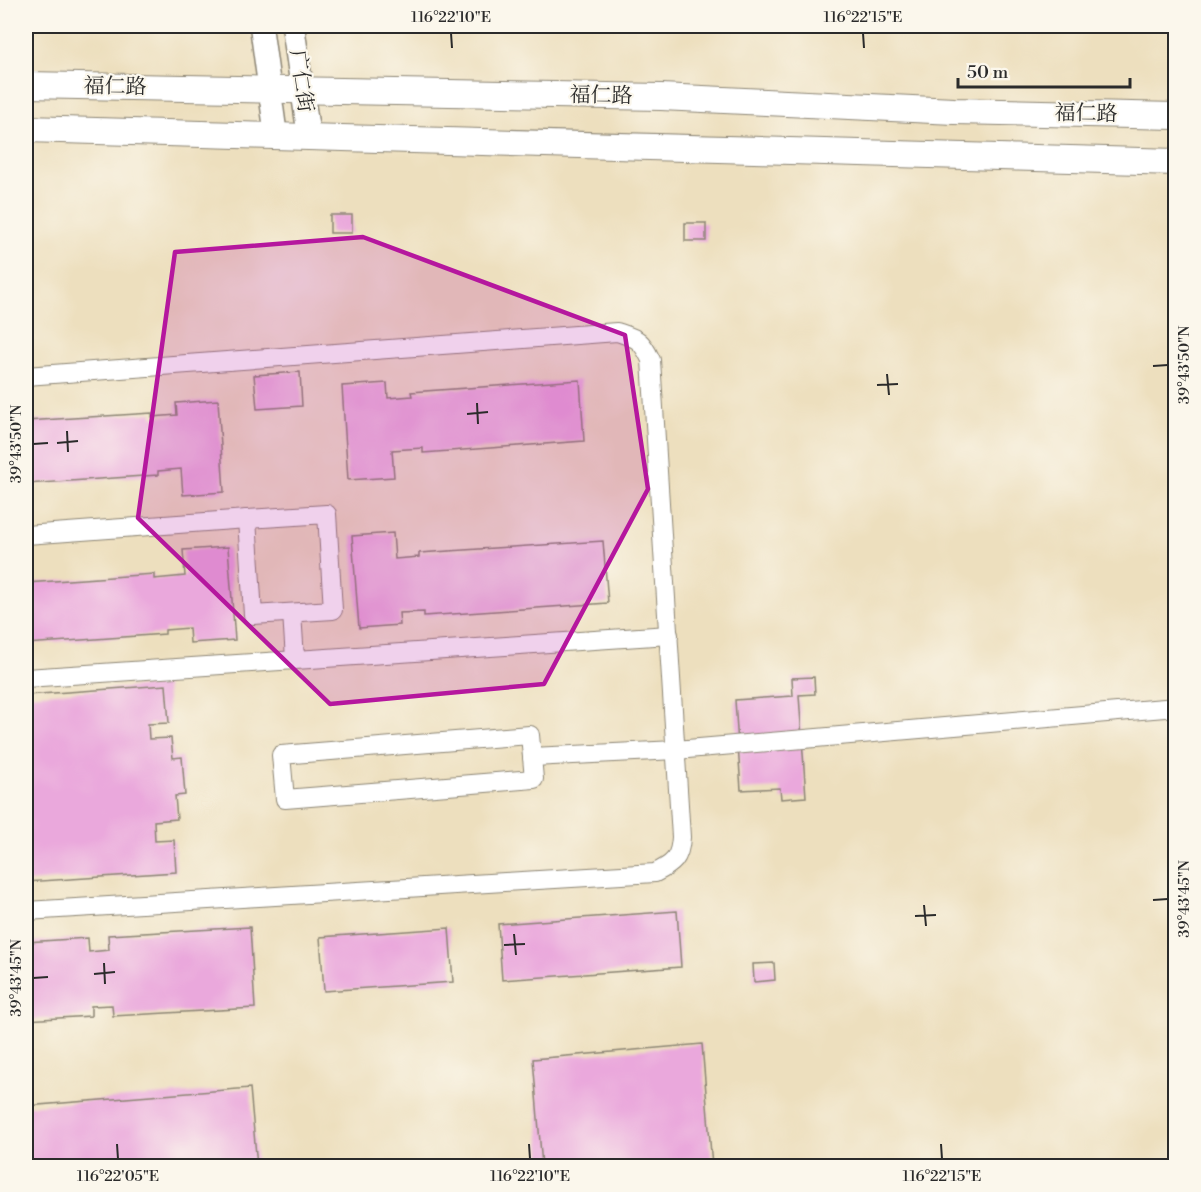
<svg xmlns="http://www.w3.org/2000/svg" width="1201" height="1192" font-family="'Libre Bodoni','Noto Serif SC',serif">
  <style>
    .building { fill: #eaa8dc }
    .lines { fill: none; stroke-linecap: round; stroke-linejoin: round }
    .minor-casing { stroke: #8c8574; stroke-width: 20 }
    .tertiary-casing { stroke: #8c8574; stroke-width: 25 }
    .secondary-casing { stroke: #8c8574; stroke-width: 28 }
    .minor { stroke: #fff; stroke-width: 18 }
    .tertiary { stroke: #fff; stroke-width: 22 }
    .secondary { stroke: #fff; stroke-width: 26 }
    .marked { fill: #b5179e; fill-opacity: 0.2; stroke: #b5179e; stroke-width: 4.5; stroke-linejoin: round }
    .ticks { fill: none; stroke: #2b2b2b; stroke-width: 2 }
    .labels { text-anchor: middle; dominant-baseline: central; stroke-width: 4.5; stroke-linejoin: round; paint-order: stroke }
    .street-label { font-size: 21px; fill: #2b2b2b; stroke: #fbf7ec }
    .neatline { fill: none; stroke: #2b2b2b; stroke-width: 2 }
    .ticks-label { font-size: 15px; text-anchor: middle; fill: #2b2b2b }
  </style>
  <rect width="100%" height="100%" fill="#fbf7ec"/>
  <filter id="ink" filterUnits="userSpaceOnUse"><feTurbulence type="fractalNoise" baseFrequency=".0167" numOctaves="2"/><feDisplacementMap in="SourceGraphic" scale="12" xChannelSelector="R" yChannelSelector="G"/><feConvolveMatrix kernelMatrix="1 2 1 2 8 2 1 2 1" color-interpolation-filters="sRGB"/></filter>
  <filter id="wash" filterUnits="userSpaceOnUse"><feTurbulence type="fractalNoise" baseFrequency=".008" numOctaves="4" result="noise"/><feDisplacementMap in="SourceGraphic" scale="24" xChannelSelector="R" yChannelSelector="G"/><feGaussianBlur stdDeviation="1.35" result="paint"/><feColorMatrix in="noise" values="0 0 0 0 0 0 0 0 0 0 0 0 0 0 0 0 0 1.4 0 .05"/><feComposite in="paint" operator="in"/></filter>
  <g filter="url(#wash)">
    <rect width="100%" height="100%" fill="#eddfbe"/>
    <g id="blocks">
      <g class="building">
        <rect x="330" y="215" width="22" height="18"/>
        <rect x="685" y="223" width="21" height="18"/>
        <path d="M300 372 302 406 257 409 254 375Z"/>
        <path d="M580 380 584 441 423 453V448L392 450 394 477 348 480 342 386 387 383 388 398 412 396 411 392Z"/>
        <path d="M218 400 224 492 183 495 181 469 158 471V475L26 484V421L152 413V417L177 415 176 403Z"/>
        <path d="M393 533 395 559 419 557V553L603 541 608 603 424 616V612L399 613 400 625 359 628 352 536Z"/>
        <path d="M228 547 235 640 190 643 189 628 165 630V634L26 644V583L154 574V579L185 576 183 550Z"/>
        <path d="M814 677 815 694 799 695 806 797 781 799 780 788 741 790 735 700 793 696 792 678Z"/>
        <path d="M166 685 169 723 148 724 149 739 171 738 173 758 182 757 185 795 175 796 177 819 154 821 155 841 174 840 176 872 26 882V695Z"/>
        <path d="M677 911 681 967 502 980 498 924Z"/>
        <path d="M250 927 255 1008 113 1016 112 1005 91 1006V1016L26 1020V942L88 938 89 952 109 950 108 935Z"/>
        <path d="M449 928 453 982 324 991 320 937Z"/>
        <path d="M774 963 775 980 754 982 753 964Z"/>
        <path d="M702 1044 712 1166H542L533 1059Z"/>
        <path d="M250 1088 257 1166H26V1106Z"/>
      </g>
    </g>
  </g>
  <g filter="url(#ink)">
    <use href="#blocks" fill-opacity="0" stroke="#8c8574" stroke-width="1.5"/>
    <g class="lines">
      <defs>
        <g id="minor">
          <path d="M26 376 617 332C638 339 641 339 651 360L681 837C680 859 673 864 655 873L26 911"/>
          <path d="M327 514 333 610 253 615 247 519Z"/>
          <path d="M26 535 247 519"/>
          <path d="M292 613 295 659"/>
          <path d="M26 678 669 635"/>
          <path d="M530 735 534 779 285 799 281 755Z"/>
          <path d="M532 757 676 750 1176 707"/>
        </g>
        <g id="tertiary">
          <path d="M261 26 276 136"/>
          <path d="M293 26 309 137"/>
        </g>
        <g id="secondary">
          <path d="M26 85 661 97 954 111 1176 116"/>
          <path d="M26 129 1176 162"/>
        </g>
      </defs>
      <use href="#minor" class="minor-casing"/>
      <use href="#tertiary" class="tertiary-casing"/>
      <use href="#secondary" class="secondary-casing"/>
      <use href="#minor" class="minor"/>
      <use href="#tertiary" class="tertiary"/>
      <use href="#secondary" class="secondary"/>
    </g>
  </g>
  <path class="marked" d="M363 237 625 335 648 489 544 684 330 704 138 518 175 252Z"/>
  <path class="ticks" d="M451 33 452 48M863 33 864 48M1153 366 1168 365M887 374 889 395M877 385 898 384M477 403 478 424M467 414 488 412M67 431 68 452M57 443 78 441M33 444 48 443M1153 900 1168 899M924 905 926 926M915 916 936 915M514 934 516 955M504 945 525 944M104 963 105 984M94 974 115 972M33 978 48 977M117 1144 118 1159M529 1144 530 1159M941 1144 942 1159"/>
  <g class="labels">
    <g class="street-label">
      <text transform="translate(301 81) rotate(82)">广仁街</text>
      <text transform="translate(115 87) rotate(1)">福仁路</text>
      <text transform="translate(601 96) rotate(1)">福仁路</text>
      <text transform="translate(1086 114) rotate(1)">福仁路</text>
    </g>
  </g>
  <rect width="1201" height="1192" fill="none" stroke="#fbf7ec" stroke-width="66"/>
  <path d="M958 78v9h172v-9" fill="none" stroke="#2b2b2b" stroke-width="3"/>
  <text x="967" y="78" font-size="18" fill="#2b2b2b" stroke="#fbf7ec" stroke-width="4.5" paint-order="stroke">50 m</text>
  <rect x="33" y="33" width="1135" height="1126" class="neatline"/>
  <g class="ticks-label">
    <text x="451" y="22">116°22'10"E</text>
    <text x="863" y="22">116°22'15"E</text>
    <text transform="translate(1184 365) rotate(-90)" y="5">39°43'50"N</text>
    <text transform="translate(16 444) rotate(-90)" y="5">39°43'50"N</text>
    <text transform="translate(1184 899) rotate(-90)" y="5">39°43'45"N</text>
    <text transform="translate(16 978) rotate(-90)" y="5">39°43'45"N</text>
    <text x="118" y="1181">116°22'05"E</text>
    <text x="530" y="1181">116°22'10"E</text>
    <text x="942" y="1181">116°22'15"E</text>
  </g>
</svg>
